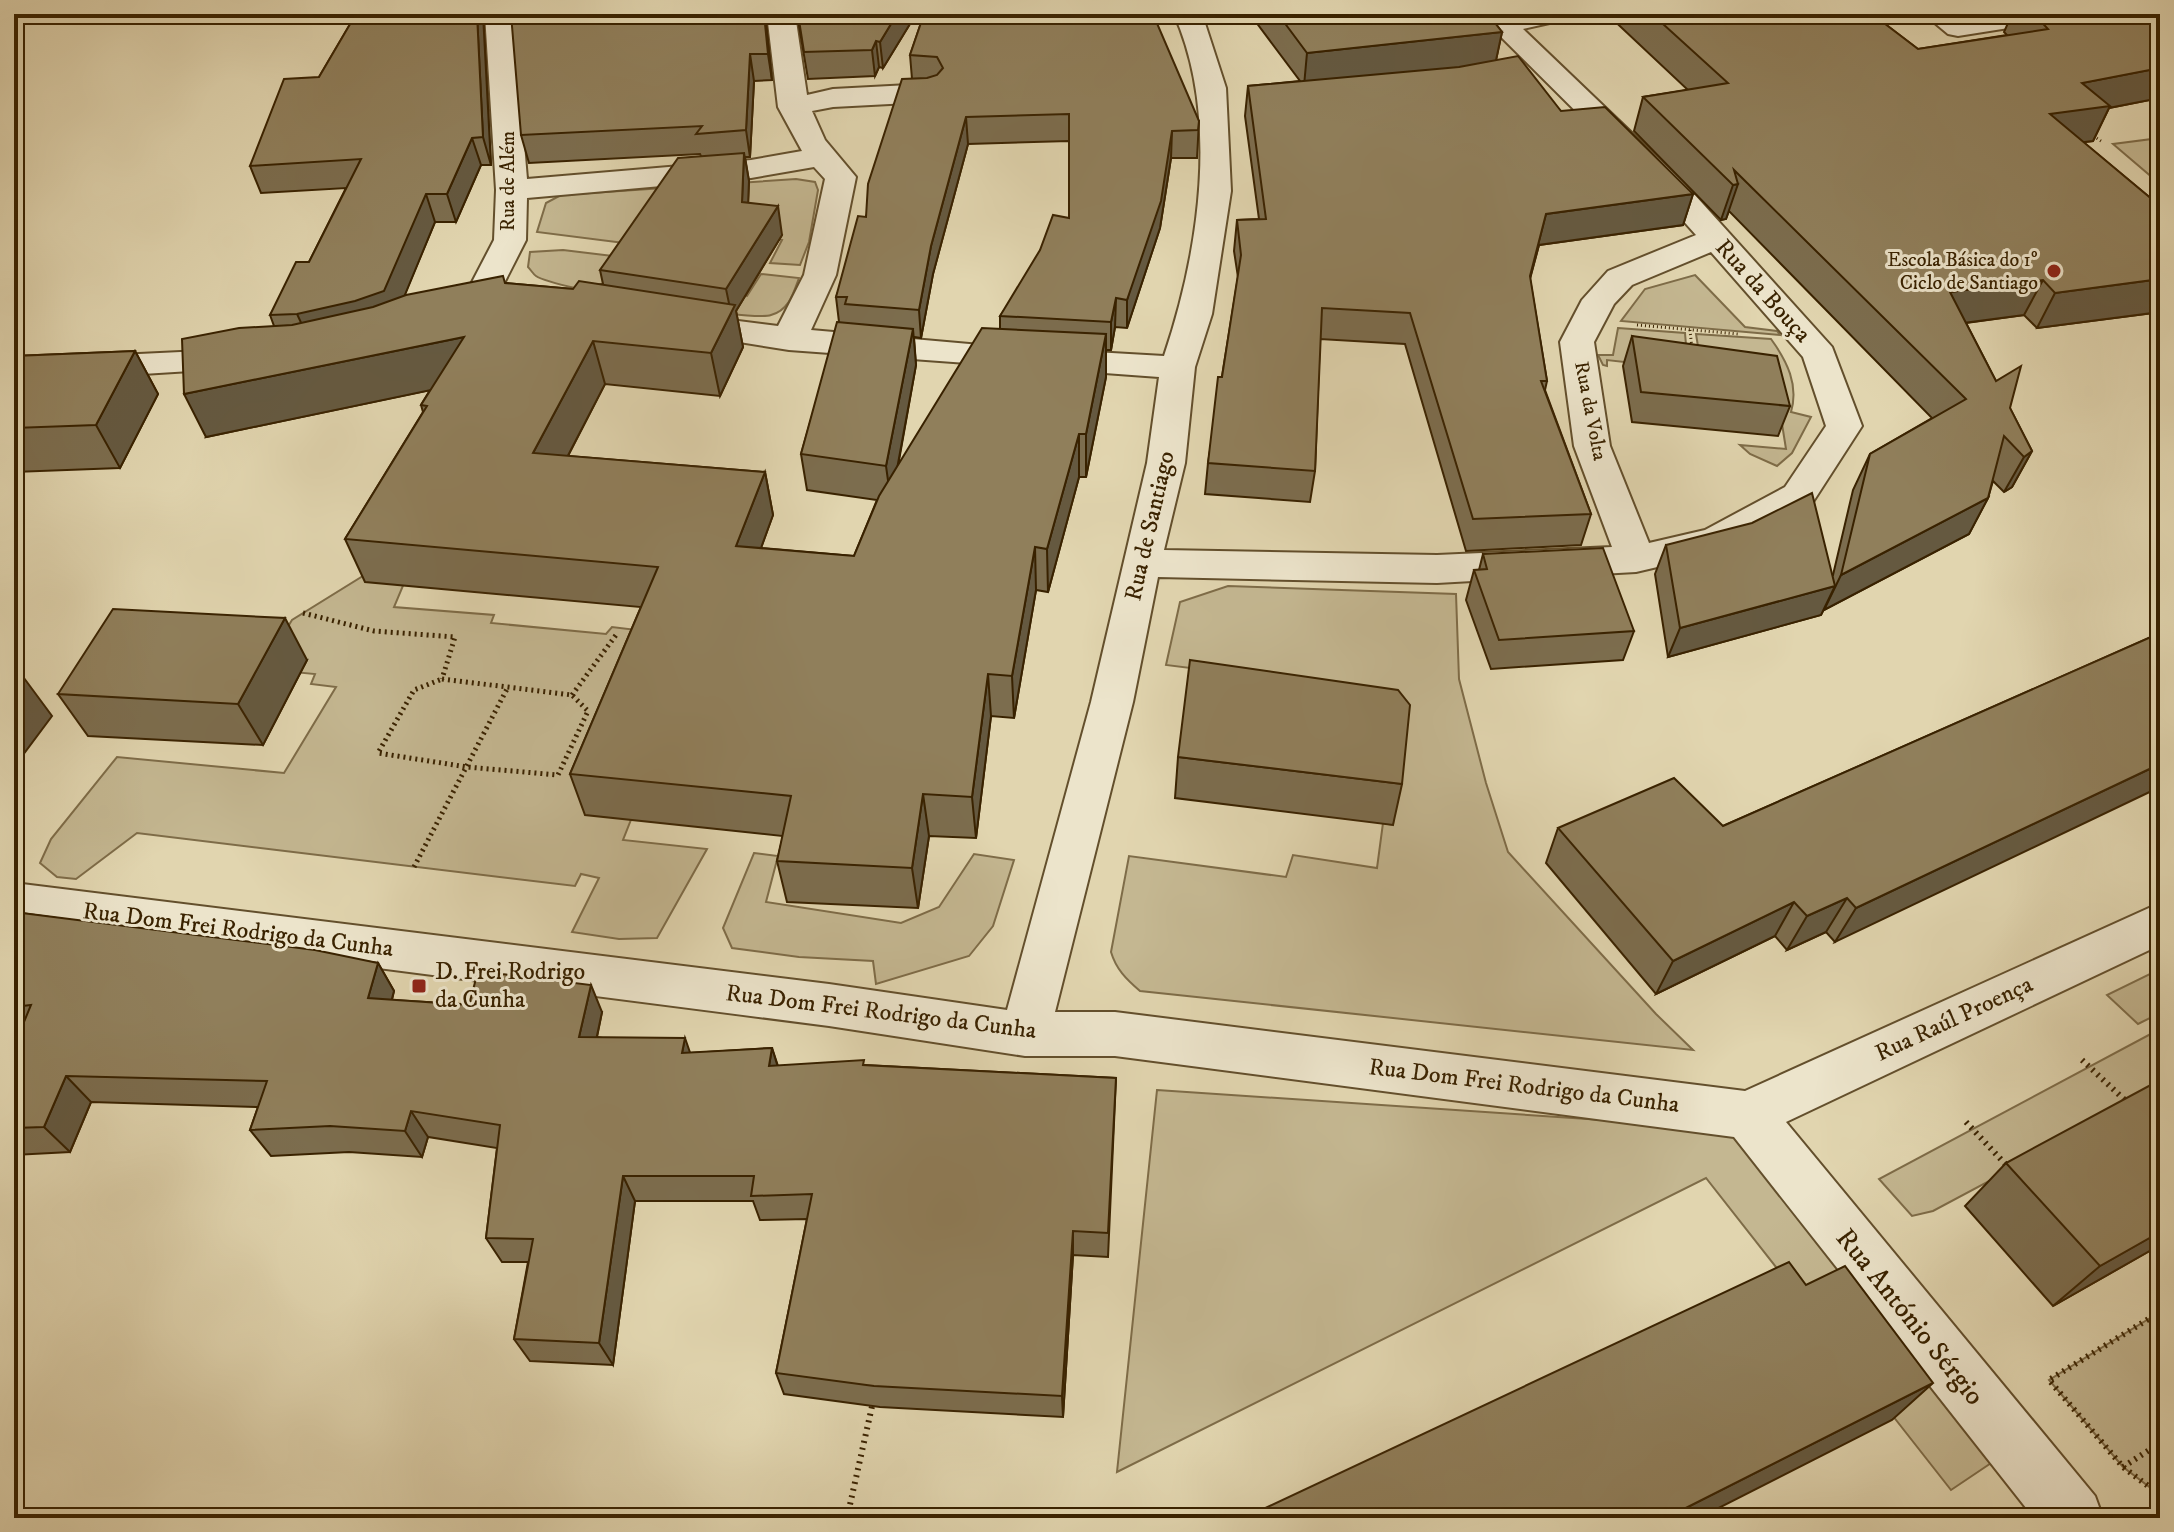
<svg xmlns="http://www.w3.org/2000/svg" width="2174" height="1532" font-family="'IM FELL DW Pica',serif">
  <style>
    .green { fill: #c4b791; stroke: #7e6c48; stroke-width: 2 }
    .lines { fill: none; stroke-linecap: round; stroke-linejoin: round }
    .street-casing { stroke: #634f2c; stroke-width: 4 }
    .path-far2 { stroke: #392200; stroke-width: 3; stroke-dasharray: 1 3; stroke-linecap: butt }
    .path-far1 { stroke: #392200; stroke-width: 5; stroke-dasharray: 2 4; stroke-linecap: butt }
    .path { stroke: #392200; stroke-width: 6; stroke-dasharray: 2 5; stroke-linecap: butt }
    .street { fill: #ece4cb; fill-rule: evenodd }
    .wall { fill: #7c6d4e; stroke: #392200; stroke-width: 2; fill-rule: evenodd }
    .shaded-wall { fill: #655940; stroke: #392200; stroke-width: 2 }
    .building { fill: #907f5b; stroke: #392200; stroke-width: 2 }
    .poi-dot { fill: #8f2418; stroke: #ece4cb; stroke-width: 3 }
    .labels { text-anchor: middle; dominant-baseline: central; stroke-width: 6; stroke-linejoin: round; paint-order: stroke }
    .far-street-label { font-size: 20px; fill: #392200; stroke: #ece4cb }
    .far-poi-label { font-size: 20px; fill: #392200; stroke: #ece4cb; text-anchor: end }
    .street-label { font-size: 24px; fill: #392200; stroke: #ece4cb }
    .poi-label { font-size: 24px; fill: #392200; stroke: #ece4cb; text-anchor: start }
    .near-street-label { font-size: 28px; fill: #392200; stroke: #ece4cb }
  </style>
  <rect width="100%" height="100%" fill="#e1d5af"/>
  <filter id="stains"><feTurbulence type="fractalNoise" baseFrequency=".0025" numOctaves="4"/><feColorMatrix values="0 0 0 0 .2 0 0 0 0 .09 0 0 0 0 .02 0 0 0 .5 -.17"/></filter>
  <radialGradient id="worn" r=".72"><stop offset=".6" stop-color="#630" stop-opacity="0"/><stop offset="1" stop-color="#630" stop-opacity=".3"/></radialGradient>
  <g class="green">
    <path d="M2160 138V184L2113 144Z"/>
    <path d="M796 179 815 182 818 190 809 242 800 265 770 263 782 240 754 235 632 244 537 232 546 203 561 195Z"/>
    <path d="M563 250 621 257 614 281 747 296 761 274 799 278C793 294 789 310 771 315 751 322 554 289 536 276 533 274 531 270 528 267L530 252Z"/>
    <path d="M1695 275 1745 327 1777 331 1780 335 1621 321 1645 289Z"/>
    <path d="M1618 328 1685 333 1688 369 1607 360V366L1603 365 1598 355H1613Z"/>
    <path d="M1696 334 1771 339C1787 361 1799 385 1791 412L1811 417 1792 453 1777 466 1750 454 1740 445 1786 449 1775 380 1702 371Z"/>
    <path d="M415 557 394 607 494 615 491 623 606 634 612 627 703 638 623 840 707 849 657 938 619 939 572 932 599 878 581 874 575 886 137 833 76 879 57 877 40 863 51 839 117 757 284 773 336 687 311 684 315 674 262 669 292 620 392 558Z"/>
    <path d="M1228 586 1456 594 1459 679 1486 783 1508 852 1656 1014 1693 1050 1140 991C1126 979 1116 969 1111 952L1129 856 1286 877 1293 855 1377 868 1383 823 1393 825 1400 747 1391 693 1166 665 1180 602Z"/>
    <path d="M754 853 778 856 766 902 901 923 939 907 974 854 1014 860 993 926 969 956 876 984 873 961 799 957 732 948 723 928Z"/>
    <path d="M2160 969V1013L2138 1024 2107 995Z"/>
    <path d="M2160 1029V1090L1933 1211 1912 1216 1879 1179Z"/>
    <path d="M1157 1090 1737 1129 2003 1455 1951 1490 1706 1178 1117 1472Z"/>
    <path d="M2160 1312V1495L2123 1467 2049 1380Z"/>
  </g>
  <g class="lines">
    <defs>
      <g id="street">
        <path d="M485 14H513L527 179 751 160 802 151 778 107 767 14H795L807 95 833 89 928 84 938 87 942 93 938 99 928 102 833 107 812 111 825 140 856 177 836 275 811 330 992 346 1164 356C1199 252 1220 117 1174 14H1202L1226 88 1231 191 1212 314 1195 367 1185 463 1164 550 1437 555 1612 547 1574 446 1560 342 1582 300 1608 271 1696 235 1662 197 1478 14H1567L1563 20 1523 29 1684 183 1832 347 1862 426 1811 505 1730 550 1636 572 1437 583 1158 577 1133 702 1055 1012H1115L1745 1091 2160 903V945L1786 1122 2095 1496 2103 1518H2034L1734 1137 1115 1056H1025L829 1026 14 921V883L829 984 1007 1010 1091 702 1147 463 1159 377 789 350 671 331 666 324 671 317 683 314 778 326 804 275 825 179 814 167 751 178 527 198 526 240 495 301 458 322 446 325 434 322 429 315 434 308 469 288 494 240 496 190ZM1711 252 1803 357 1826 426 1785 487 1705 530 1649 543 1610 446 1594 342 1614 304 1632 285Z"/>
        <path d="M1924 14H1956L1963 19 1995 14H2061L2057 20 2047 22 1958 36 1948 34Z"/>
        <path d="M243 349 255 353 260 360 255 367 14 382V360Z"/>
      </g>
    </defs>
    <use href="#street" class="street-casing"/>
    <g class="path-far2">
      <path d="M2090 134 2101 141"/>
      <path d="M1637 325 1738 334"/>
      <path d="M1690 330 1692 349"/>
    </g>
    <g class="path-far1">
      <path d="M303 613 374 631 455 637 442 679"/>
      <path d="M442 679 572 695 588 711 558 775 467 767 378 753 414 690Z"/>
      <path d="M572 695 616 635"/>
      <path d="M414 867 508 687"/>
    </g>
    <g class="path">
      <path d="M2082 1060 2128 1103"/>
      <path d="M1966 1122 2009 1168"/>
      <path d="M2160 1312 2049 1380 2123 1467 2160 1495"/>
      <path d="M2123 1467 2160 1443"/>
      <path d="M847 1518 873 1402"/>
    </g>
    <use href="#street" class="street"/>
  </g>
  <g class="wall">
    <path d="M356 14H483L491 165H481L456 222H435L404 296 506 283 573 289 603 284 600 270 701 156 700 154 529 163 521 135 765 14 772 80 754 81 750 157H745L749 181 748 203 782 235 736 311 743 347 720 396 605 384 568 456 765 472 773 515 761 548 854 556 877 500 807 490 801 454 839 322 836 297 866 217 912 79 910 55 924 14 1199 121 1197 158H1171L1160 228 1127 328 1115 327 1111 350H1106V377L1086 477H1079L1048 592 1036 590 1014 718 991 716 976 838 929 836 918 908 787 902 777 861 783 836 585 815 570 774 641 607 365 582 345 539 423 412 421 405 430 390 206 437 274 326 270 315 309 262 346 188 261 193 250 166 319 77ZM1069 141V218L1000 316V329L898 466 916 365 914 337 921 338 933 274 968 144Z"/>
    <path d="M797 14H916L883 68 879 67 875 76 808 79Z"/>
    <path d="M1250 14H1488L1502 32 1496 60 1561 111 1693 194 1683 225 1539 245 1530 279 1547 381 1545 390 1591 514 1581 545 1466 551 1405 344 1320 339 1315 471 1310 502 1205 494 1208 463 1238 277 1234 251 1237 220 1259 219 1245 116 1248 86 1300 81Z"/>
    <path d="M1607 14H1872L1918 49 2007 35 2004 32 2012 14H2034L2113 19 2160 29V98L2109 108 2093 141 2083 142 2160 206V312L2037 328 2024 315 1966 323 2032 451 2012 487 2004 492 1993 481 1988 498 1969 534 1824 610V609L1821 615 1668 657 1655 574 1666 545 1833 575 1853 490 1870 454 1932 418 1729 211 1726 219 1721 220 1634 131 1643 97 1688 90Z"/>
    <path d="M1632 336 1790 406 1778 436 1632 422 1623 366Z"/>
    <path d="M135 351 158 394 120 468 14 472V356Z"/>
    <path d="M1483 554 1634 631 1623 660 1491 669 1466 600 1474 570H1479Z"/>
    <path d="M2160 633 1835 942 1826 932 1787 950 1775 936 1656 994 1546 863 1558 828 1723 826Z"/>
    <path d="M307 660 263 745 88 736 58 694Z"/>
    <path d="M1178 757 1402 784 1393 825 1175 798Z"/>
    <path d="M14 912 378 963 394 991 392 1000 602 1012 597 1037 690 1053 772 1048 778 1066 865 1065 1116 1078 1108 1257 1073 1255 1063 1417 880 1407 784 1394 776 1373 807 1219 760 1220 753 1201H635L613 1365 530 1361 514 1339 528 1262H502L486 1238 497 1148 428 1137 422 1157 349 1152 271 1156 250 1130 258 1107 91 1102 70 1152 14 1155V1046L18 1035 14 1036Z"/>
    <path d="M2006 1163 2160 1245 2053 1306 1965 1206Z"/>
  </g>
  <g class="shaded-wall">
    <path d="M477 14H483L491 165 483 137Z"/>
    <path d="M764 14H765L772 80 768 54Z"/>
    <path d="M897 14H916L883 68 880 42Z"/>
    <path d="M1502 32 1495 65 1304 86 1307 53Z"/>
    <path d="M876 41 879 67 875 76 872 50Z"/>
    <path d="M750 54 754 81 750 157 746 130Z"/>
    <path d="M2160 68V98L2109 108 2093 141 2034 148 2050 114 2082 83Z"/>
    <path d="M966 117 968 144 933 274 921 338 919 310 931 246Z"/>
    <path d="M1172 131 1171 158 1160 228 1127 328V300Z"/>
    <path d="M472 138 481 165 456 222 447 194Z"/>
    <path d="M744 153 749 181 747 231 742 202Z"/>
    <path d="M1738 184 1726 219 1721 220 1733 185Z"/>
    <path d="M426 194 435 222 395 319 310 342 297 314Z"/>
    <path d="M1693 194 1683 225 1539 245 1522 307 1546 214Z"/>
    <path d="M778 206 782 235 736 311 743 347 720 396 711 353 731 313 726 289Z"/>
    <path d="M2160 279V312L2037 328 2055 293Z"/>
    <path d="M2043 280 2024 315 1933 327 1950 292Z"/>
    <path d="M1116 298 1115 327 1111 350V322Z"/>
    <path d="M913 329 916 365 891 502 886 466Z"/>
    <path d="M1106 334V377L1086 477V434Z"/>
    <path d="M464 337 479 380 206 437 184 394Z"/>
    <path d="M593 341 605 384 547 496 533 453Z"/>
    <path d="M135 351 158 394 120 468 96 425Z"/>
    <path d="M1079 434V477L1048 592 1047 549Z"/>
    <path d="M2032 451 2012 487 2004 492 2024 457Z"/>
    <path d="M765 472 773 515 746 589 736 546Z"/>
    <path d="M1988 498 1969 534 1824 610 1841 575Z"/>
    <path d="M1035 547 1036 590 1014 718 1012 676Z"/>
    <path d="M1835 586 1821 615 1668 657 1680 628Z"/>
    <path d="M285 618 307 660 263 745 238 704Z"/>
    <path d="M21 674 52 716 14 767V684Z"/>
    <path d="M988 674 991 716 976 838 972 797Z"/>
    <path d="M2160 764V787L1835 942 1856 908Z"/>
    <path d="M923 794 929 836 918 908 912 868Z"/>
    <path d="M1847 898 1826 932 1787 950 1807 916Z"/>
    <path d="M1794 902 1775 936 1656 994 1673 961Z"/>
    <path d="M378 963 394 991 385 1025 368 998Z"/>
    <path d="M591 985 602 1012 591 1064 579 1037Z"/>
    <path d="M685 1038 694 1064 682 1053Z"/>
    <path d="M772 1048 780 1074 769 1066Z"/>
    <path d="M66 1076 91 1102 70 1152 44 1127Z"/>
    <path d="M411 1111 428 1137 422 1157 405 1131Z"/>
    <path d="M623 1176 635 1201 613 1365 599 1343Z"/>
    <path d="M1073 1231V1255L1063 1417 1062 1396Z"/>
    <path d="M2160 1232V1245L2053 1306 2100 1266Z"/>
    <path d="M1933 1383 1892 1420 1699 1518H1666Z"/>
  </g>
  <g class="building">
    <path d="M356 14H477L483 137 472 138 447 194H426L384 291 355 301 297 314 270 315 296 262H309L361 159 250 166 284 79 319 77Z"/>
    <path d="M511 14H764L768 54H750L746 130 696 134 702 126 521 135Z"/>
    <path d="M798 14H897L880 42 876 41 872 50 804 52Z"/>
    <path d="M924 14H1153L1199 121 1198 130 1172 131 1161 201 1127 300 1116 298 1111 322 1000 316 1040 250 1053 215 1069 218V114L966 117 931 246 919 310 845 304 847 297H836L858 216 866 217 868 184 902 79 927 78 937 75 943 68 937 57 910 55Z"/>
    <path d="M1278 14H1488L1502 32 1307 53Z"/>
    <path d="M1652 14H1872L1918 49 2048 29 2034 14H2108L2113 19 2137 14 2160 29V68L2082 83 2110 106 2050 114 2160 206V279L2055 293 2043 280 1950 292 1996 381 2021 366 2010 408 2032 451 2024 457 2004 436 1988 498 1841 575 1870 454 1966 399 1734 170 1738 184 1733 185 1643 97 1728 83Z"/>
    <path d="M1518 56 1561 111 1605 107 1693 194 1546 214 1530 276 1547 381H1541L1591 514 1473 519 1410 313 1322 308 1315 471 1208 463 1218 377H1222L1241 255 1237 220 1266 219 1248 86 1459 67Z"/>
    <path d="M744 153 742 202 778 206 726 289 600 270 678 158Z"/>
    <path d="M503 276 505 283 573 289 579 281 735 305 711 353 593 341 533 453 765 472 736 546 854 556 879 496 982 328 1106 334 1086 434H1079L1047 549 1035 547 1012 676 988 674 972 797 923 794 912 868 777 861 791 796 570 774 658 567 345 539 427 406 421 405 464 337 184 394 182 339 239 328 292 325 373 307 406 295Z"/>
    <path d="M837 322 913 329 886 466 801 454Z"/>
    <path d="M1632 336 1777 356 1790 406 1641 392Z"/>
    <path d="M135 351 96 425 14 428V356Z"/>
    <path d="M1812 493 1835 586 1680 628 1666 545 1752 523Z"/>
    <path d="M1603 548 1634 631 1499 640 1474 570 1487 569 1483 554Z"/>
    <path d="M113 609 285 618 238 704 58 694Z"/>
    <path d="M2160 633V764L1856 908 1847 898 1807 916 1794 902 1673 961 1558 828 1674 778 1723 826Z"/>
    <path d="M1190 660 1398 690 1410 705 1402 784 1178 757Z"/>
    <path d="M14 673 21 674 14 684Z"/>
    <path d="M14 912 315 950 378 963 368 998 469 1005 478 971 591 985 579 1037 685 1038 682 1053 772 1048 769 1066 864 1060 863 1065 1116 1078 1108 1233 1073 1231 1062 1396 874 1386 776 1373 812 1194 751 1196 754 1176H623L599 1343 514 1339 533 1239 486 1238 500 1125 411 1111 405 1131 330 1126 250 1130 267 1081 66 1076 44 1127 14 1128V1046L31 1005 14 1007Z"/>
    <path d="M2160 1080V1232L2100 1266 2006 1163Z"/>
    <path d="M1789 1262 1806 1285 1845 1266 1933 1383 1666 1518H1244Z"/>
  </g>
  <g class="poi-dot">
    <circle cx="2054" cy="271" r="8"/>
    <rect x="411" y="978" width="16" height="16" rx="4"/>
  </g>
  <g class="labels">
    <g class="far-street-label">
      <text transform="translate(508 181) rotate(-90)">Rua de Além</text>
      <text transform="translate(1590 411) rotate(79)">Rua da Volta</text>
    </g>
    <g class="far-poi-label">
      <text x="2038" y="260">Escola Básica do 1º<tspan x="2038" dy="23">Ciclo de Santiago</tspan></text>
    </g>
    <g class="street-label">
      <text transform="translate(1763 291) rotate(48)">Rua da Bouça</text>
      <text transform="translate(1150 526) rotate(-77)">Rua de Santiago</text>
      <text transform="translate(238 930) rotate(7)">Rua Dom Frei Rodrigo da Cunha</text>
      <text transform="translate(881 1012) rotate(7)">Rua Dom Frei Rodrigo da Cunha</text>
      <text transform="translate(1954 1019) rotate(-25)">Rua Raúl Proença</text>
      <text transform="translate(1524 1086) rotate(7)">Rua Dom Frei Rodrigo da Cunha</text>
    </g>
    <g class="poi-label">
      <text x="435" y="972">D. Frei Rodrigo<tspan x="435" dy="28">da Cunha</tspan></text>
    </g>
    <g class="near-street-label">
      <text transform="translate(1910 1317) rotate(51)">Rua António Sérgio</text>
    </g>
  </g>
  <rect width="2174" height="1532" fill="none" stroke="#e1d5af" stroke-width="48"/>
  <rect x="16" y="16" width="2142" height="1500" fill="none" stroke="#392200" stroke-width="4"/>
  <rect x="24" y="24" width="2126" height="1484" fill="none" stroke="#392200" stroke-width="2"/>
  <rect width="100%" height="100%" filter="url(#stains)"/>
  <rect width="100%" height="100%" fill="url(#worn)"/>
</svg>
